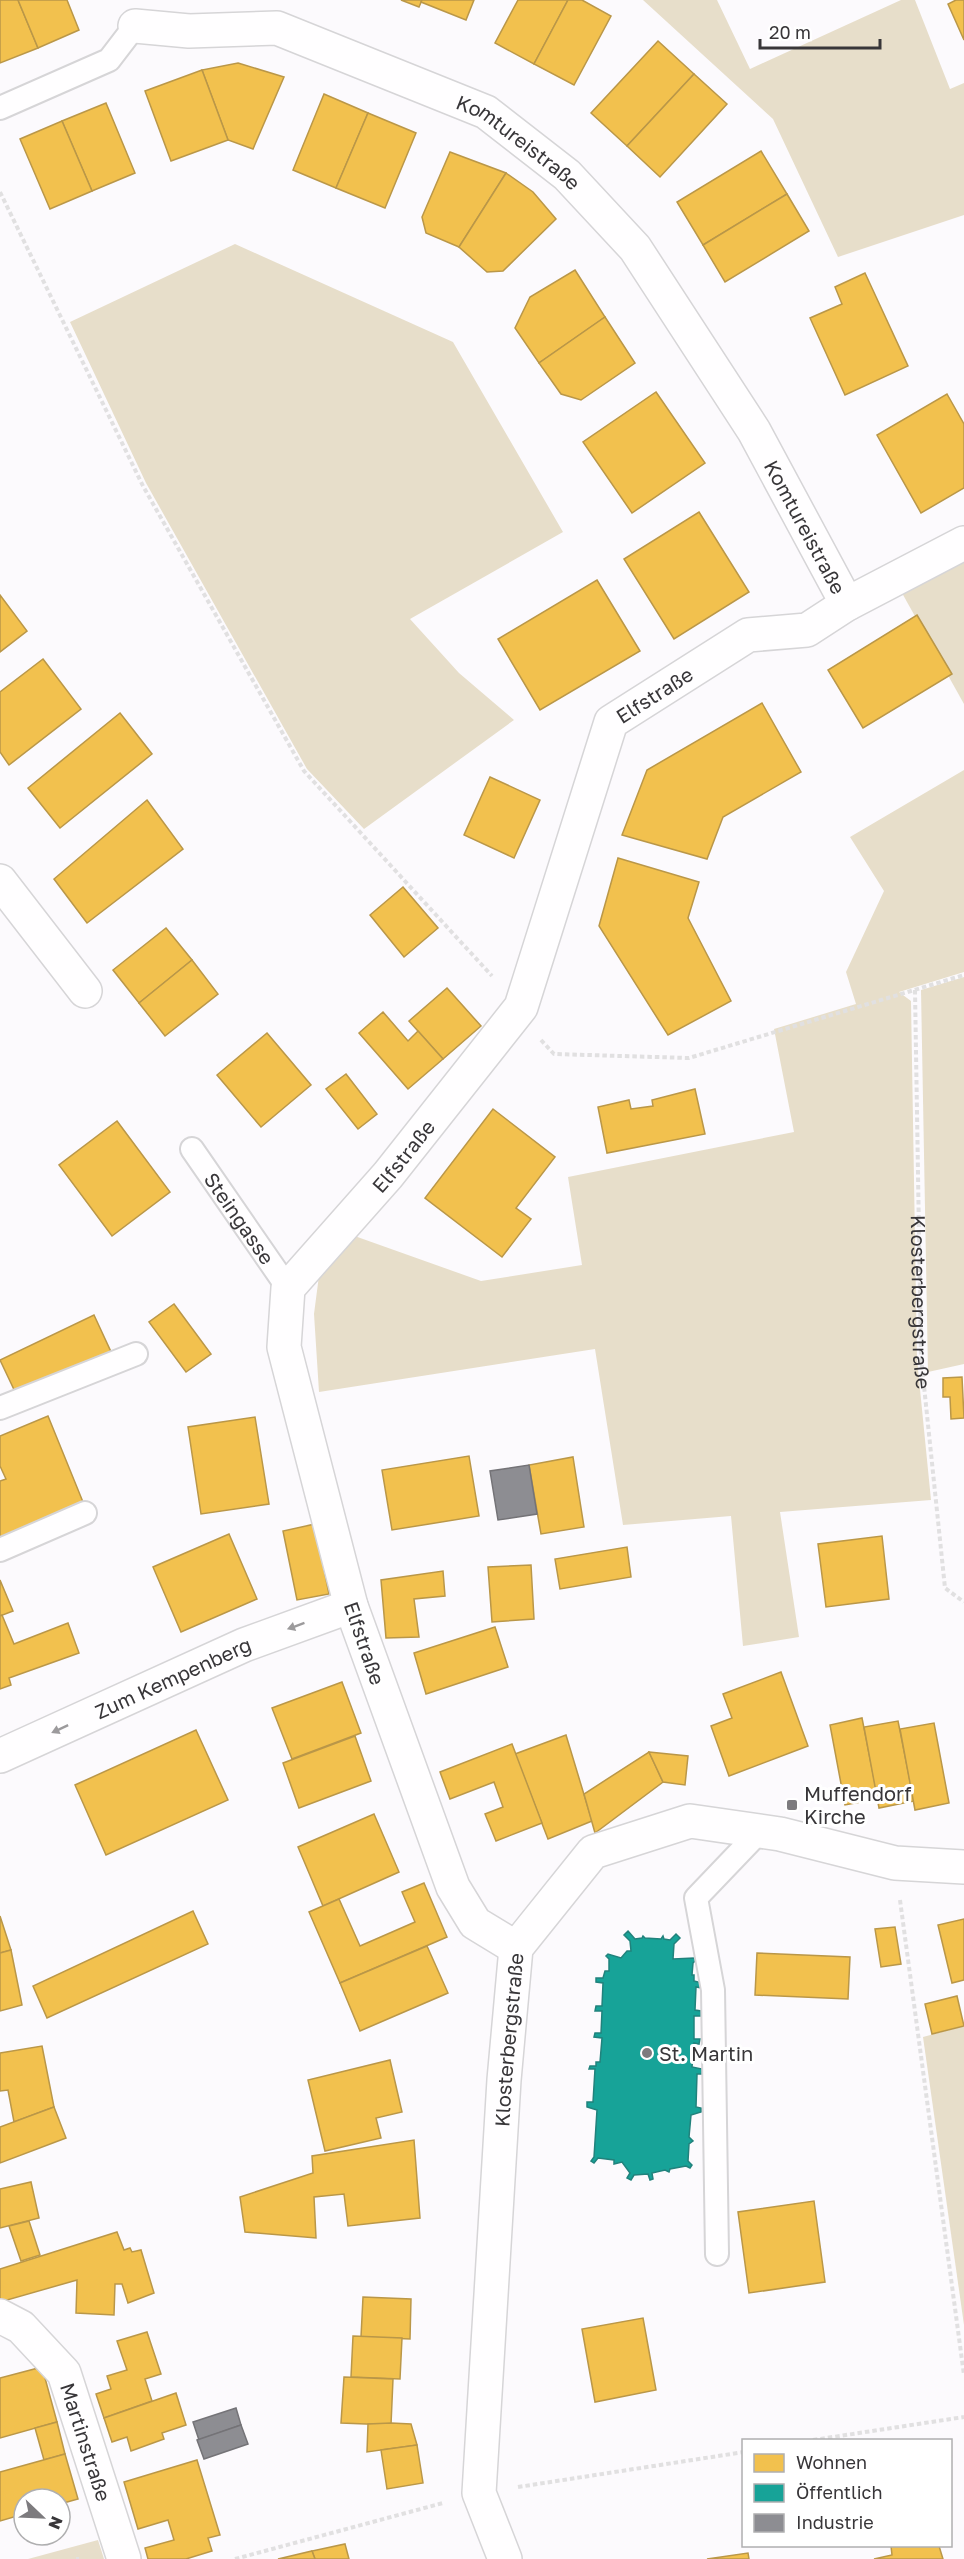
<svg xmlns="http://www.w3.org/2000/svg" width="964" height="2559" font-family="'Golos Text',sans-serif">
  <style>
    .green { fill: #e7deca }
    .homes { fill: #f2c14e; stroke: #ba9748; stroke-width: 1.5 }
    .public { fill: #17a398; stroke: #21827c; stroke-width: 1.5 }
    .industry { fill: #8d8d92; stroke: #747377; stroke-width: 1.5 }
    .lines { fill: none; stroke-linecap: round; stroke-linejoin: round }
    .service-casing { stroke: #d6d5d7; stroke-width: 26 }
    .minor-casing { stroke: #d6d5d7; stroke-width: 36 }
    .path { stroke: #e1e0e1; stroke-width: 4; stroke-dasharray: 4.5 3; stroke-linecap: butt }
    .service { stroke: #fffeff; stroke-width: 22 }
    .minor { stroke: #fffeff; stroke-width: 33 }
    .oneway { fill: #9c9a9c }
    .poi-dot { fill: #7d7b7e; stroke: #fff; stroke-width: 2 }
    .labels { text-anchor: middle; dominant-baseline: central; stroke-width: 6; stroke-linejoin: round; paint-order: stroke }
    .street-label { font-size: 20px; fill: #383639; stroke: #fff }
    .poi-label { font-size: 20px; fill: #383639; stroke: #fff; text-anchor: start }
  </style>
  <rect width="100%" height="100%" fill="#fcfafd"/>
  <g class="green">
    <path d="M643 0H717L750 69 901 0H915L950 89 964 83V215L838 257 773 119Z"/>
    <path d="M235 244 453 342 563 532 410 619 459 673 514 720 364 829 307 769 146 483 70 322Z"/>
    <path d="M964 560V704L902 593Z"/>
    <path d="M964 770V972L899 992 911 1001 917 1359 931 1500 780 1512 799 1637 743 1646 731 1516 623 1525 595 1349 319 1392 314 1314 320 1268 349 1234 481 1281 582 1265 568 1177 794 1132 774 1029 856 1004 846 972 884 891 850 837Z"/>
    <path d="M964 977V1364L928 1372 921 990Z"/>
    <path d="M964 2026V2325L923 2037Z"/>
    <path d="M98 2540 104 2559H28Z"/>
  </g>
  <g class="homes">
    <path d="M0 0H18L38 48 0 63Z"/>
    <path d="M18 0H67L79 30 38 48Z"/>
    <path d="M401 0H422L419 7Z"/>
    <path d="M422 0H474L466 20 421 2Z"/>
    <path d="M518 0H568L534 64 495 43Z"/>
    <path d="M568 0H582L611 16 574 85 534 64Z"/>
    <path d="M956 0H964V40L948 4Z"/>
    <path d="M658 41 694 74 627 146 591 113Z"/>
    <path d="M238 63 284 77 253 149 228 140 202 70Z"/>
    <path d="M202 70 228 140 171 161 145 91Z"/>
    <path d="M694 74 727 104 660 177 627 146Z"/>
    <path d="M324 94 368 113 336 188 293 170Z"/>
    <path d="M106 103 135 173 92 191 62 121Z"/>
    <path d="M368 113 416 133 385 208 336 188Z"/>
    <path d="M62 121 92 191 50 209 20 139Z"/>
    <path d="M761 151 787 194 703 245 677 202Z"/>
    <path d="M450 152 506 173 459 247 426 233 422 217Z"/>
    <path d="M506 173 533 192 556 219 503 271 487 272 459 247Z"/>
    <path d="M787 194 809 231 725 282 703 245Z"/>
    <path d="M575 270 605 317 539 363 515 328 530 297Z"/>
    <path d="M865 273 908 366 845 395 810 318 842 304 835 287Z"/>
    <path d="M605 317 635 363 581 400 561 394 539 363Z"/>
    <path d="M656 392 705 463 632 513 583 442Z"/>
    <path d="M947 394 964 424V488L921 513 877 435Z"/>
    <path d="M699 512 749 592 674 639 624 559Z"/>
    <path d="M597 580 640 651 540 710 498 639Z"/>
    <path d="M0 595 27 631 0 652Z"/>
    <path d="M917 615 952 674 863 728 828 670Z"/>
    <path d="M43 659 81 709 9 765 0 752V692Z"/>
    <path d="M762 703 801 772 723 817 707 859 622 835 647 770Z"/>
    <path d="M120 713 152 754 60 828 28 788Z"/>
    <path d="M490 777 540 800 514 858 464 835Z"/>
    <path d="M147 800 183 849 87 923 54 879Z"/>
    <path d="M618 858 699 882 688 918 731 1001 668 1035 599 926Z"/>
    <path d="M403 887 438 928 404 957 370 915Z"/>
    <path d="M166 928 192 960 139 1003 113 970Z"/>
    <path d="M192 960 218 994 165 1036 139 1003Z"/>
    <path d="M447 988 481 1026 443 1059 409 1021Z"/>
    <path d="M383 1012 408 1041 418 1031 443 1059 408 1089 359 1033Z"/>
    <path d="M267 1033 311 1085 261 1127 217 1075Z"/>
    <path d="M346 1074 377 1114 358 1129 326 1089Z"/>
    <path d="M695 1089 705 1134 607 1153 598 1107 629 1100 631 1109 653 1106 652 1100Z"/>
    <path d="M493 1109 555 1157 516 1208 531 1219 502 1257 425 1198Z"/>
    <path d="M117 1121 170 1192 112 1236 59 1165Z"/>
    <path d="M174 1304 211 1354 186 1372 149 1322Z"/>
    <path d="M94 1315 112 1354 18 1398 0 1360Z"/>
    <path d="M962 1377 964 1418 951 1419 950 1397H943V1378Z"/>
    <path d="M48 1416 83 1502 0 1537V1481L6 1479 0 1466V1436Z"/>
    <path d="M255 1417 269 1504 201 1514 188 1427Z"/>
    <path d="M469 1456 479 1516 392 1530 382 1470Z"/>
    <path d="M573 1457 584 1527 541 1534 529 1465Z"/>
    <path d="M315 1524 329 1594 297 1600 283 1531Z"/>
    <path d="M229 1534 257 1599 181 1632 153 1567Z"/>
    <path d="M882 1536 889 1599 826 1607 818 1544Z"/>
    <path d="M627 1547 631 1577 560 1589 555 1559Z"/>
    <path d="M531 1565 534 1619 492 1622 488 1567Z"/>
    <path d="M443 1571 445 1596 414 1599 419 1637 386 1638 381 1580Z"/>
    <path d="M0 1580 13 1611 0 1616Z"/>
    <path d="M2 1615 14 1644 68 1623 79 1653 9 1678 11 1685 0 1689V1616Z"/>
    <path d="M495 1627 508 1667 426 1694 414 1653Z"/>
    <path d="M781 1672 808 1746 729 1776 711 1726 732 1718 723 1694Z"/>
    <path d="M342 1682 361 1733 292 1759 272 1708Z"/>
    <path d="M862 1718 878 1799 845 1805 830 1725Z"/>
    <path d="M898 1721 914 1801 879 1808 864 1727Z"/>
    <path d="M934 1723 949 1803 915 1810 900 1729Z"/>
    <path d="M196 1730 228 1800 106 1855 75 1785Z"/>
    <path d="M566 1735 592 1821 548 1839 515 1754Z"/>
    <path d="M355 1736 371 1781 299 1808 283 1763Z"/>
    <path d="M512 1744 542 1823 496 1841 485 1814 503 1807 494 1782 450 1799 440 1772Z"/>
    <path d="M649 1752 663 1782 595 1833 584 1794Z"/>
    <path d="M649 1752 688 1756 685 1785 663 1782Z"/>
    <path d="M374 1814 399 1872 323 1906 298 1847Z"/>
    <path d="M424 1883 447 1937 340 1983 309 1912 339 1899 360 1946 415 1922 402 1892Z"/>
    <path d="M193 1911 208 1944 47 2018 33 1986Z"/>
    <path d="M0 1916 11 1950 0 1953Z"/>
    <path d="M964 1919V1980L952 1983 938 1925Z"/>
    <path d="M895 1927 901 1964 881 1967 875 1929Z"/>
    <path d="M427 1946 448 1993 360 2031 340 1983Z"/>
    <path d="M11 1950 22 2005 0 2011V1953Z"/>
    <path d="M757 1953 850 1957 848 1999 755 1995Z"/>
    <path d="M957 1996 964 2026 932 2034 925 2004Z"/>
    <path d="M42 2046 54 2107 14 2122 8 2090 0 2091V2053Z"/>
    <path d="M390 2060 402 2112 376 2118 381 2138 325 2151 308 2080Z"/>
    <path d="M54 2107 66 2138 0 2163V2127Z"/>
    <path d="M414 2140 420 2218 348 2226 344 2194 314 2197 316 2238 245 2232 240 2197 313 2173 312 2156Z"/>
    <path d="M31 2182 39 2218 0 2228V2189Z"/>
    <path d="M814 2201 825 2282 749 2293 738 2212Z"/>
    <path d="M29 2221 40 2255 21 2261 9 2226Z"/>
    <path d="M117 2232 124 2250 130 2248 132 2252 141 2250 154 2293 128 2303 122 2284H115L114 2315 76 2313 77 2280 0 2302V2269Z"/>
    <path d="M363 2297 411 2299 410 2339 361 2337Z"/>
    <path d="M643 2318 656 2390 595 2402 582 2329Z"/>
    <path d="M147 2332 161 2374 145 2379 152 2401 104 2418 96 2394 111 2389 107 2376 127 2370 117 2341Z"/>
    <path d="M353 2336 402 2338 400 2379 351 2377Z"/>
    <path d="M42 2367 57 2422 0 2438V2378Z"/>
    <path d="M344 2377 393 2379 391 2425 341 2423Z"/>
    <path d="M176 2393 186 2425 162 2433 164 2439 131 2451 127 2437 112 2442 104 2418Z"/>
    <path d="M57 2422 65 2454 44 2460 35 2428Z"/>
    <path d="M391 2423 411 2424 417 2445 367 2452 368 2424Z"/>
    <path d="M417 2445 423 2483 387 2489 381 2450Z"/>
    <path d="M65 2454 78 2499 60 2504V2499H24V2514L0 2521V2472Z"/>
    <path d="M197 2460 220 2535 208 2538 212 2551 186 2559H148L145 2548 174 2540 168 2520 138 2529 124 2482Z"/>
    <path d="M345 2544 349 2559H315L312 2551Z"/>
    <path d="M891 2546H939L943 2559H874L892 2555Z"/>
    <path d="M312 2551 315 2559H278Z"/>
    <path d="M748 2553 749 2559H707Z"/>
  </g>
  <path class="public" d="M628 1931 635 1939 642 1938 643 1936 645 1938 661 1939 663 1936 664 1939 670 1940 676 1934 680 1938 674 1944 673 1959 694 1958 696 1960 693 1963 692 1975H694V1981L702 1983V1988L696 1987 695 2010 701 2011V2016H694V2039H700L699 2044 694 2043 692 2067 702 2069V2074H697L696 2107 701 2108V2112L691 2115 689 2137 693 2141 689 2144 688 2161 692 2165 690 2168 686 2166 670 2169 669 2172 665 2170 652 2173 653 2179 650 2180 648 2174 634 2175 631 2180 627 2178 630 2173 622 2162 614 2164V2160L598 2158 594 2163 591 2161 594 2157 597 2110 587 2107V2102H593L595 2069H589L590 2066H596V2062H600L602 2038 594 2037 595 2033H601L602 2011H595L596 2006H602L603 1983 596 1982V1978H603L605 1971H609V1959L606 1956 608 1954 621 1958 627 1951H631L630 1941 624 1935Z"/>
  <g class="industry">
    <path d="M529 1465 537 1514 498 1520 490 1471Z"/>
    <path d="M236 2408 241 2425 199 2440 193 2422Z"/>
    <path d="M241 2425 248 2444 204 2459 197 2440Z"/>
  </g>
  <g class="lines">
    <defs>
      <g id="service">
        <path d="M0 108 109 60 135 26"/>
        <path id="s2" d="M192 1149 288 1288"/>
        <path d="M0 1408 136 1354"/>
        <path d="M0 1550 85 1513"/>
        <path d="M717 2254 713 1990 696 1898 760 1831"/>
      </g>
      <g id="minor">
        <path id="s3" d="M135 26 189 31 277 28 486 112 567 175 635 248 754 431 847 604"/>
        <path d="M0 881 85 991"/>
        <path id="s4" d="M0 1756 244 1645 351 1606"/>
        <path id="s5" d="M516 1948 475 1923 453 1887 351 1606 284 1347 288 1288 388 1175 521 1007 611 722 748 635 807 630 847 604 964 543"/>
        <path id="s6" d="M0 2316 21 2327 64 2373 124 2559"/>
        <path id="s7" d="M505 2559 479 2493 504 2080 516 1948 593 1852 690 1821 780 1834 895 1863 964 1867"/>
      </g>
    </defs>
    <use href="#service" class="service-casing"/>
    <use href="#minor" class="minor-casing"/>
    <g class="path">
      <path d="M0 192 143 486 304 771 492 976"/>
      <path id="s1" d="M915 990 921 1357 945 1588 964 1602"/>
      <path d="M541 1040 554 1054 689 1058 964 975"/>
      <path d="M900 1900 964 2375"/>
      <path d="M813 2440 964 2417"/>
      <path d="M518 2487 744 2452"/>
      <path d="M76 2559H79"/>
      <path d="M235 2559 443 2503"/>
    </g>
    <use href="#service" class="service"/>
    <use href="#minor" class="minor"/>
  </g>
  <defs><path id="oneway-solid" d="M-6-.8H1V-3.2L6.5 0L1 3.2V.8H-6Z" transform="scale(1.5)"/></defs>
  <g class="oneway">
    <use href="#oneway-solid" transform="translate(296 1626) rotate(160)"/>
    <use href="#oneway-solid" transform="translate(60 1729) rotate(155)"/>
  </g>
  <g class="poi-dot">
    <rect x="786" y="1799" width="12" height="12" rx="3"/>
    <circle cx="647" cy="2053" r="6"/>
  </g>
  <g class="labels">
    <g class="street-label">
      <text stroke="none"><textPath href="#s3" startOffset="411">Komtureistraße</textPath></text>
      <text stroke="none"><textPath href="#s3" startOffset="897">Komtureistraße</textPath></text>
      <text stroke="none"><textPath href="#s5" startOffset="1431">Elfstraße</textPath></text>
      <text stroke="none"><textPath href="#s5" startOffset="891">Elfstraße</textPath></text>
      <text stroke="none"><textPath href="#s2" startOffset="84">Steingasse</textPath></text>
      <text stroke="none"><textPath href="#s1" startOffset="312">Klosterbergstraße</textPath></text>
      <text transform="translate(365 1643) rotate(71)">Elfstraße</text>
      <text stroke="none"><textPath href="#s4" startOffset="190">Zum Kempenberg</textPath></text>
      <text stroke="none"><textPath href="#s7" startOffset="525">Klosterbergstraße</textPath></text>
      <text stroke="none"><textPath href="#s6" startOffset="159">Martinstraße</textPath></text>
    </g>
    <g class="poi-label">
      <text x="804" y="1793">Muffendorf<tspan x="804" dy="23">Kirche</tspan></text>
      <text x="659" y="2053">St. Martin</text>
    </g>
  </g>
  <rect x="742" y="2439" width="210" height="108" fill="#ffffff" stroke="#afafb0" stroke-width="1.5"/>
  <rect x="754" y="2454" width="30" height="18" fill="#f2c14e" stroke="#afafb0" stroke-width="1.5"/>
  <text x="796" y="2469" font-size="18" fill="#383639">Wohnen</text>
  <rect x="754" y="2484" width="30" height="18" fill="#17a398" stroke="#afafb0" stroke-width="1.5"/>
  <text x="796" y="2499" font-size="18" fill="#383639">Öffentlich</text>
  <rect x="754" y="2514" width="30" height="18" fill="#8d8d92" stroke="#afafb0" stroke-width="1.5"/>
  <text x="796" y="2529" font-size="18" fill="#383639">Industrie</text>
  <g transform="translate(42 2517) rotate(113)"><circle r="28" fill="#ffffff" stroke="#afafb0" stroke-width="1.5"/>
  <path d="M0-4.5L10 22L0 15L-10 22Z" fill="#7d7b7e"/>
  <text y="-9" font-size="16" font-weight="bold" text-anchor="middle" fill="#383639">N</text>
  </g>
  <path d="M760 39v9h120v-9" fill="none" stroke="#383639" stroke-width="3"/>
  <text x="769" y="39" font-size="18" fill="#383639" stroke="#ffffff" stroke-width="4.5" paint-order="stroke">20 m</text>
</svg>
